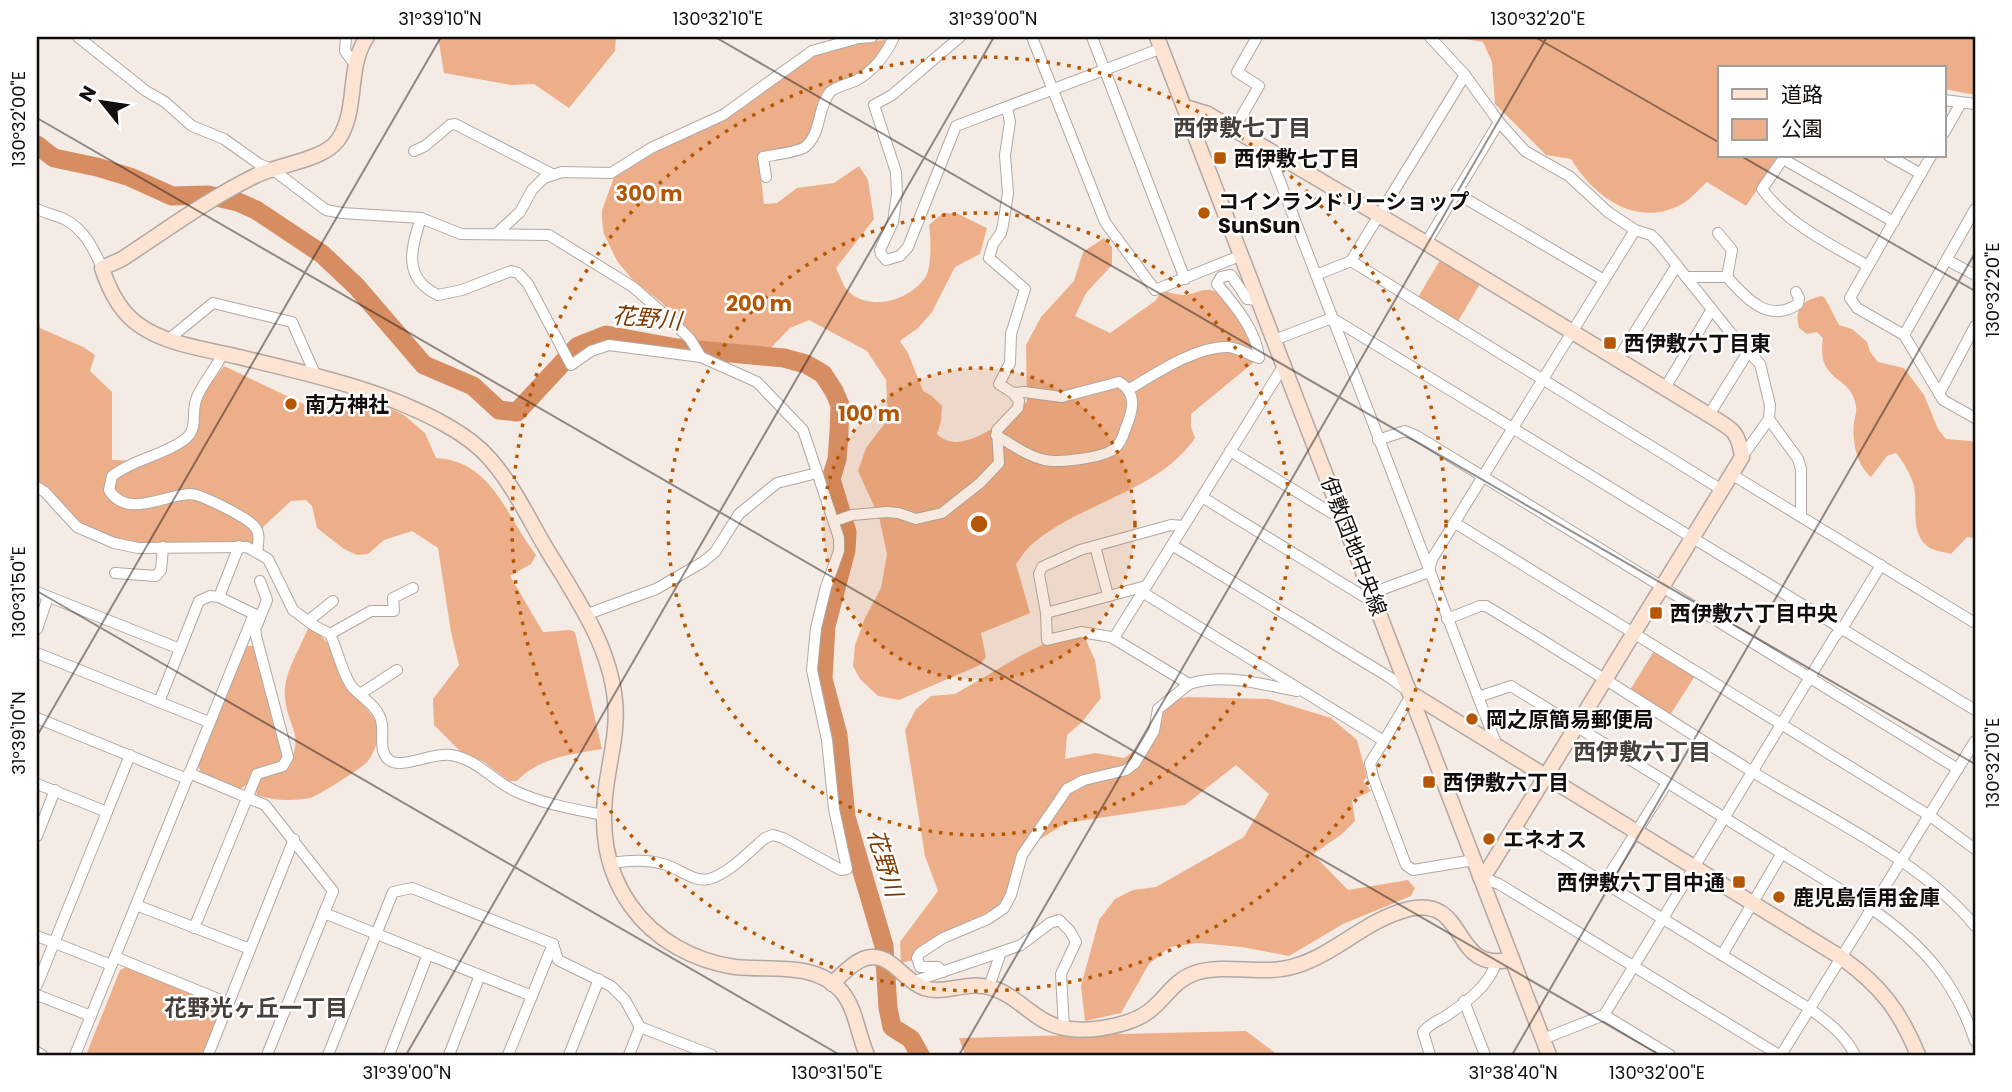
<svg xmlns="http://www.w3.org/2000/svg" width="2012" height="1092" font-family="Poppins,'Noto Sans JP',sans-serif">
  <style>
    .green { fill: #edaf8a }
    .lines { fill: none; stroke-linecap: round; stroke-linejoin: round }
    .river { stroke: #d68d61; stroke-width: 19 }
    .street-casing { stroke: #b1a8a3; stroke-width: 12 }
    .secondary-casing { stroke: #b1a8a3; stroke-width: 17 }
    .street { stroke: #fff; stroke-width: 10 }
    .secondary { stroke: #fde3d2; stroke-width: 14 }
    .ticks { fill: none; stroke: #110e0c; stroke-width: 2; stroke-opacity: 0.45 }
    .ring { fill: none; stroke: #b45602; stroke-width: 3.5; stroke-dasharray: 3.5 7 }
    .poi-dot { fill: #b45602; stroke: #fff; stroke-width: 2.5 }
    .labels { text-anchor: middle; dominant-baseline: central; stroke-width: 5; stroke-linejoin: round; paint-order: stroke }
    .poi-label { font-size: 21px; font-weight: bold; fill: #110e0c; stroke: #fff; text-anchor: start }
    .street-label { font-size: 21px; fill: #110e0c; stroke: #fff }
    .neighbourhood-label { font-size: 23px; font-weight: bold; fill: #473f3a; stroke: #fff }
    .water-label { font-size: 23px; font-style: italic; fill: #7e3b04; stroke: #fff }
    .centre { fill: #b45602; stroke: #fff; stroke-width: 3.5 }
    .ring-label { font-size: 21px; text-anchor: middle; font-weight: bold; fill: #b45602; stroke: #fff; stroke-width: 5; stroke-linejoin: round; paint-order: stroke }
    .neatline { fill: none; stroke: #110e0c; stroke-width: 2.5 }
    .ticks-label { font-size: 18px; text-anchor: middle; fill: #110e0c }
  </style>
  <rect width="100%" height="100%" fill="#f5ebe5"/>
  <g class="green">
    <path d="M438 37H616L615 51 569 108 534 84 511 85 444 73Z"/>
    <path d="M1453 37H1975V95L1944 89V68H1720V156H1780L1746 206 1707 182C1699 189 1691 199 1682 204 1637 229 1594 197 1571 159L1546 155 1495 104 1492 62 1483 42Z"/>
    <path d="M885 40C886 67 847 75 830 88 812 102 822 132 801 145 789 152 772 155 759 159L764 204 777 203 797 188 834 183 859 166 868 180 874 219 836 268C840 275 843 287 849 292 871 312 909 300 925 278 932 267 931 238 929 225L943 213 958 214 987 228 980 254 955 267 932 312 918 328 900 341 908 353 923 391 932 396 942 406 941 421 937 434C961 459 1008 418 1027 402L1026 345 1041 317 1074 281 1083 252 1104 238 1112 247V265L1086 293 1075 316 1110 333 1155 301 1162 291C1169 292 1177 295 1184 295 1192 295 1202 288 1211 290 1232 295 1256 343 1254 362L1191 414V427L1195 438C1158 493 1076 503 1029 547 1024 552 1020 559 1016 564L1030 613 981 633 986 657 980 665 899 700 878 696 860 679 853 666 855 645 865 618 881 588 887 554 879 517 858 471 866 448 888 419 886 380 867 351 809 320 790 328 764 355 728 357 703 345 686 329 662 303 632 279 617 261 604 234 602 221V210L616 172 651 152 743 108 812 56 843 44Z"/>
    <path d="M1440 260 1480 284 1457 323 1417 299Z"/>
    <path d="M1821 296 1825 298 1839 325 1852 329 1867 342 1870 352 1878 362 1904 368 1924 395 1938 429 1946 439 1971 441 1975 444V538L1967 537 1951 554C1945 552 1935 551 1930 548 1909 535 1918 506 1914 486 1911 475 1903 461 1896 453L1887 456 1871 477C1856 464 1852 441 1854 422 1855 417 1857 411 1856 406 1851 373 1816 385 1823 338L1817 332 1807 334 1799 328C1794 308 1802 301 1821 296Z"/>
    <path d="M37 309 40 328 83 347 95 355 90 371 112 392V460L143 461 182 442 198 423 201 397 224 366 312 408 336 407 351 398 365 396 404 415 425 433 436 458C493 461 506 517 536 555L531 564 510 576 543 632 570 630 575 632 602 749C572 754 538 758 517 781H509L484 762 462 753 434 725 433 699 459 665 451 632 438 548 412 531 384 540 368 554 357 555 344 549 317 528 312 506 306 500 291 501 264 526 253 546 242 542C187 542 127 553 78 523 61 512 57 490 37 482Z"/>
    <path d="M309 626C341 649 333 665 352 692 362 707 380 716 378 737 378 743 372 756 368 761 364 767 316 797 310 798 293 801 273 801 257 795L255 788 261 777 286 770C306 734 289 732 285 698 282 675 301 647 309 626Z"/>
    <path d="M1079 636 1085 638 1095 660 1101 698 1081 723 1067 735 1065 759 1095 753 1124 758 1147 742 1167 701 1187 697 1269 699 1331 718 1357 740 1367 777 1363 781 1371 791 1352 800 1355 821 1342 834 1313 854 1348 890 1408 880 1415 888 1411 896 1343 924 1289 956 1242 947 1198 943 1170 947 1149 964 1121 1013 1085 1021 1081 986 1099 920 1115 899 1133 890 1156 887 1244 837 1269 794 1236 765 1185 805 1066 823 1016 854 1009 888 999 907 945 932 918 951 913 960 901 963 900 942 938 891 925 856 905 730 916 709 931 696 955 694 1020 656 1050 641Z"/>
    <path d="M246 646H255L284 757 280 763 240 789 201 773 198 766Z"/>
    <path d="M1654 651 1695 676 1670 715 1630 690Z"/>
    <path d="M127 967 218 1003 221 1011 203 1055H86L120 970Z"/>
    <path d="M1246 1031 1278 1055H965L959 1038Z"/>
  </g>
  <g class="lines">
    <path class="river" d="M37 145 54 158 97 167 130 177 172 196 208 195 238 202 256 210 322 254 356 286 424 365 473 386 499 410 517 412 578 346 606 335 677 348 784 358 806 364 823 374 834 391 840 405 839 433 837 459 831 479 847 532 846 550 826 626 823 679 838 735 846 817 884 946 888 1008 892 1027 911 1039 920 1055"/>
    <defs>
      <g id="street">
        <path d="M78 37 146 91 165 102 192 126 224 139 259 164 272 169 326 210 342 213 421 218 461 234 549 235 633 287 673 322 690 339 701 357"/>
        <path d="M346 37 345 51 356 66"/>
        <path d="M960 37 892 95 874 105 896 172 897 194 893 222 880 250 881 254 886 260 900 256 908 247 956 126 1162 48"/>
        <path d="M1032 37 1105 222 1155 290 1242 255"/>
        <path d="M1092 37 1185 279"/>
        <path d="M1430 37 1465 75 1499 122 1525 151 1569 176 1608 212 1635 230 1651 235 1659 243 1730 332 1760 364 1770 405 1769 419 1742 457"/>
        <path d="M1944 100 1975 104"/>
        <path d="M1234 129 1259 86 1237 72 1257 37"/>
        <path d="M1944 133 1961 103"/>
        <path d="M1268 150 1497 746"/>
        <path d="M414 151 425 146 450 125 455 124 552 174"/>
        <path d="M1785 156 1762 189C1789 225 1830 244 1868 266"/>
        <path d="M1889 156 1921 174"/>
        <path d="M1931 156 1850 298 1857 308 1904 335 1943 400 1975 418"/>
        <path d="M1783 159 1894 222"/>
        <path d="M766 177 763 157C773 155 798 152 805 147 822 133 817 108 830 92 835 87 847 84 855 81 874 71 885 56 894 37"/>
        <path d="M1456 193 1604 280"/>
        <path d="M37 209C45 213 55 215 64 219 84 229 94 249 102 268"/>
        <path d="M421 218C411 248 402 278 438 295L462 290 511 271 518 273 528 284 571 365 591 351 609 345 701 357 757 382 803 430 839 538V551L826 587 816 628 812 670 827 740 834 809 847 869 841 870 783 838 773 835 765 838C751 850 727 875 709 879 694 883 677 867 663 864 645 859 628 861 610 863"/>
        <path d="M1718 233 1732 250 1727 277"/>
        <path d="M496 234 520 212 532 190 544 178 562 172 611 173 651 148 723 115 812 51 859 38 872 37"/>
        <path d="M1426 243 1499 122"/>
        <path d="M1947 260 1975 275"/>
        <path d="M1351 261 1722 490"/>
        <path d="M1316 275 1351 261 1465 75"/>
        <path d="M1686 277H1727C1746 298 1768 324 1798 304L1799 298 1796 292"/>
        <path d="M1904 335 1975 209"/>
        <path d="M169 339 213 303 292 322 316 376"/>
        <path d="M1274 340 1332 318 1975 710"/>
        <path d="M223 353C216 369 200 386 196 400 191 414 199 429 184 440 162 456 134 459 112 476L109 490C127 519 163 495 190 494 201 494 246 517 254 526 261 533 258 543 257 552"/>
        <path d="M1618 359 1677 265"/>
        <path d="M1665 388 1712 309"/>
        <path d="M1128 390C1155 374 1196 346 1228 347 1240 348 1248 355 1259 358 1257 331 1234 304 1217 284L1221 277 1231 275 1247 299 1259 300"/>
        <path d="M1939 394 1975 326"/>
        <path d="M1709 415 1748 352"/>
        <path d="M1769 419 1798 459 1801 469V517"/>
        <path d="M996 435C1011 444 1027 456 1045 460 1059 463 1102 458 1114 449 1120 444 1123 437 1125 430 1132 413 1139 394 1119 382L1062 397 1024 392 1013 393"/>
        <path d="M1378 440 1405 431 1417 436 1958 769"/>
        <path d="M1230 451 1343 520"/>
        <path d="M1731 474 1975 623"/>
        <path d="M37 487 45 492 77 527 114 543 138 548 247 547 268 559 293 610 313 625 330 634C337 649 341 669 350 684 357 695 373 702 379 715 387 728 376 750 389 760 401 770 432 752 451 755 477 759 492 780 515 791 543 804 573 809 603 815"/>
        <path d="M1202 497 1376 604"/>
        <path d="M835 521 852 515 887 512 898 513 916 519 942 513 980 483 999 463 997 430 1018 408 1019 401 1013 393 999 384 1010 363 1011 334 1025 289 989 258 993 244 1001 233 1003 225 1008 193 1005 155 1010 122 1007 108"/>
        <path d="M1455 523 1930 816 1975 849"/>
        <path d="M1095 546 1108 595"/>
        <path d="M1429 571 1432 559 1635 230"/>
        <path d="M115 573 156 576 161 570 163 547"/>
        <path d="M1146 586 1046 613 1039 574 1042 567 1080 550 1171 525 1183 526"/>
        <path d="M37 592 180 649 199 601 210 596 219 597 254 614"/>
        <path d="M1142 592 1384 741 1412 694 1389 677 1172 545"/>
        <path d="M1372 593 1429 572"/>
        <path d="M219 597 239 546"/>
        <path d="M1046 613 1047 640 1081 632 1111 637 1189 684C1225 673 1260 684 1297 691"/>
        <path d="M585 615 656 589 703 562 715 552 739 514 777 483 817 473"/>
        <path d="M1447 619 1480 606H1486C1576 660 1664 717 1753 772 1825 817 1921 860 1975 926"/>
        <path d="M308 621 333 601"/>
        <path d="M257 625 267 600 260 581"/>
        <path d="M37 629 48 597"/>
        <path d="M330 634 371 611H394L393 598 413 588"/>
        <path d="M1114 638 1284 365"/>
        <path d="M37 653 209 722"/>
        <path d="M360 694 397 670"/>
        <path d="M1478 697 1511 686 1872 909C1923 945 1955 981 1975 1041"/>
        <path d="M159 702 180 649"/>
        <path d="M37 718 187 779"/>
        <path d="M1384 741 1370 763 1373 777 1406 865 1413 870 1474 860"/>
        <path d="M189 773 265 805 333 891 324 913 532 996"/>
        <path d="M37 784 107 812 130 755"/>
        <path d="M1515 828 1810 1009C1828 1022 1845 1035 1855 1055"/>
        <path d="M37 836 55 790"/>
        <path d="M1480 877 1499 884 1779 1055"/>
        <path d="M1604 883 1667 783"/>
        <path d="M136 905 250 949"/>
        <path d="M194 928 257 774 283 766 288 757 256 636 254 618"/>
        <path d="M37 936 111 965"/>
        <path d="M553 944 558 960 611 986 625 1000 640 1027 712 1055"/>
        <path d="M1722 955 1782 853"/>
        <path d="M115 957 228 1003"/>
        <path d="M943 972 938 967H920L917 958 920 953 943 938 988 919 1004 908 1011 895 1022 855 1067 789 1084 780 1126 770 1135 763 1154 731 1158 709 1189 684"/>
        <path d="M912 982 1001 952"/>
        <path d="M37 985 107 812"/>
        <path d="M989 987 1001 952 1021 945 1050 923 1059 920 1070 931 1076 942 1061 974 1064 1028"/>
        <path d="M37 995 91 1016"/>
        <path d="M1464 1001 1485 1055"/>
        <path d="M1604 1015 1670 1055"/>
        <path d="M1543 1039 1604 1015 1835 636 1842 629 1881 565"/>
        <path d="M37 1052 42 1055"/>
        <path d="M75 1055 254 614"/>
        <path d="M208 1055 294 839"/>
        <path d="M267 1055 324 913"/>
        <path d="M328 1055 393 892 412 888 553 944"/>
        <path d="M389 1055 428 954"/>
        <path d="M449 1055 480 975"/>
        <path d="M508 1055 553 944"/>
        <path d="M569 1055 599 979"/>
        <path d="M629 1055 640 1027"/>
        <path d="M1430 1055 1423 1032C1429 1024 1438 1021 1446 1016 1465 1003 1489 986 1496 963"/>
        <path d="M1781 1055 1975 741"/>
      </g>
      <g id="secondary">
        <path d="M367 37C346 67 359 110 338 140 323 161 278 164 255 176 208 199 165 231 122 259L102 268C109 290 120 312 139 325 167 345 206 349 239 357 309 374 382 389 446 425 462 434 478 445 490 459 512 484 527 515 543 543 572 592 610 643 615 701 618 728 611 754 607 781 600 826 604 868 631 906 655 940 694 961 735 967 770 971 816 961 842 992 856 1009 858 1035 867 1055"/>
        <path d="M1157 37 1549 1055"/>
        <path d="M1185 107 1208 114 1426 243 1709 415C1731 429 1738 429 1742 457L1488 870 1480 877"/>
        <path d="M1412 694 1842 958C1881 986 1900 1011 1918 1055"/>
        <path d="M832 984C849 967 867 947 890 963 903 972 909 982 924 988 946 995 966 980 992 988 1017 995 1034 1021 1060 1027 1086 1034 1136 1026 1155 1006 1168 994 1177 979 1195 973 1227 963 1264 976 1295 966 1336 954 1365 920 1409 909 1470 895 1450 976 1512 959"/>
      </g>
    </defs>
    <use href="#street" class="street-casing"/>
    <use href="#secondary" class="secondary-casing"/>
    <use href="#street" class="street"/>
    <use href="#secondary" class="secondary"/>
  </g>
  <path class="ticks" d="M715 37 1975 764M1535 37 1720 143M37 118 1660 1055M1741 156 1975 291M37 591 840 1055M37 736 441 37M406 1055 994 37M959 1055 1547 37M1512 1055 1975 253"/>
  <circle cx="979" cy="524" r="156" fill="#b45602" fill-opacity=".12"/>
  <g class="ring">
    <circle cx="979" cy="524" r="156"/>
    <circle cx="979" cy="524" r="311"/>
    <circle cx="979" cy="524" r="467"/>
  </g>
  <g class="poi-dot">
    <rect x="1213" y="151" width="14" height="14" rx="3.5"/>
    <circle cx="1204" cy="213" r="7"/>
    <rect x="1603" y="336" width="14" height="14" rx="3.5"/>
    <circle cx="291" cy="404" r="7"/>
    <rect x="1649" y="606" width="14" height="14" rx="3.5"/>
    <circle cx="1472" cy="719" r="7"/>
    <rect x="1422" y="775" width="14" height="14" rx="3.5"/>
    <circle cx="1489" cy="839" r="7"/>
    <rect x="1732" y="875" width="14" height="14" rx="3.5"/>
    <circle cx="1779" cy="897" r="7"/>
  </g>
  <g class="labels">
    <g class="poi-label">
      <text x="1234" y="158">西伊敷七丁目</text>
      <text x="1218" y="201">コインランドリーショップ<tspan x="1218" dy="24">SunSun</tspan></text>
      <text x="1624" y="343">西伊敷六丁目東</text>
      <text x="305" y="404">南方神社</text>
      <text x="1670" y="613">西伊敷六丁目中央</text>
      <text x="1486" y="719">岡之原簡易郵便局</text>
      <text x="1443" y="782">西伊敷六丁目</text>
      <text x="1503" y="839">エネオス</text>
      <text x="1725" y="882" text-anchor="end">西伊敷六丁目中通</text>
      <text x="1793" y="897">鹿児島信用金庫</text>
    </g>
    <g class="street-label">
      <text transform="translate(1354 546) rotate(69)">伊敷団地中央線</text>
    </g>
    <g class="neighbourhood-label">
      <text x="1242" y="128">西伊敷七丁目</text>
      <text x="1642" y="752">西伊敷六丁目</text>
      <text x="256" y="1008">花野光ヶ丘一丁目</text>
    </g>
    <g class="water-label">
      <text transform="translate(647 318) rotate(5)">花野川</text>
      <text transform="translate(885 863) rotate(73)">花野川</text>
    </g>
  </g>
  <circle cx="979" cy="524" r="10" class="centre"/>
  <g class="ring-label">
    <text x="649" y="201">300 m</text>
    <text x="759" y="311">200 m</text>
    <text x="869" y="421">100 m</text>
  </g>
  <rect width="2012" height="1092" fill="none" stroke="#ffffff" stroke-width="77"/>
  <rect x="1718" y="66" width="228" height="91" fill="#ffffff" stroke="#a09f9e" stroke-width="2"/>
  <rect x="1732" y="89" width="35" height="10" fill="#fde3d2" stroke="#a09f9e" stroke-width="2"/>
  <text x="1781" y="102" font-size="21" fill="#110e0c">道路</text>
  <rect x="1732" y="119" width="35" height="21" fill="#edaf8a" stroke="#a09f9e" stroke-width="2"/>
  <text x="1781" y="136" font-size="21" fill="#110e0c">公園</text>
  <g transform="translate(102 102) rotate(300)" stroke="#ffffff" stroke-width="5" paint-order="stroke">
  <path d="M0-5L12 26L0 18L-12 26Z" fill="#110e0c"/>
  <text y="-10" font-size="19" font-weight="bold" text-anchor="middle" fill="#110e0c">N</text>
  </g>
  <rect x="38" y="38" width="1936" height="1016" class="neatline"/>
  <g class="ticks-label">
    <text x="440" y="25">31°39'10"N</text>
    <text x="718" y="25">130°32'10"E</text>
    <text x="993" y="25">31°39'00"N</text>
    <text x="1538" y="25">130°32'20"E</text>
    <text transform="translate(19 119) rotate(-90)" y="6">130°32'00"E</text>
    <text transform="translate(1993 290) rotate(-90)" y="6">130°32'20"E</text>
    <text transform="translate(19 592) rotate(-90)" y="6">130°31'50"E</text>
    <text transform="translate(19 733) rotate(-90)" y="6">31°39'10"N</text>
    <text transform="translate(1993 763) rotate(-90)" y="6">130°32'10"E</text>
    <text x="407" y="1079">31°39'00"N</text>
    <text x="837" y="1079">130°31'50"E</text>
    <text x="1513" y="1079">31°38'40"N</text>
    <text x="1657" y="1079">130°32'00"E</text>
  </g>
</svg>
